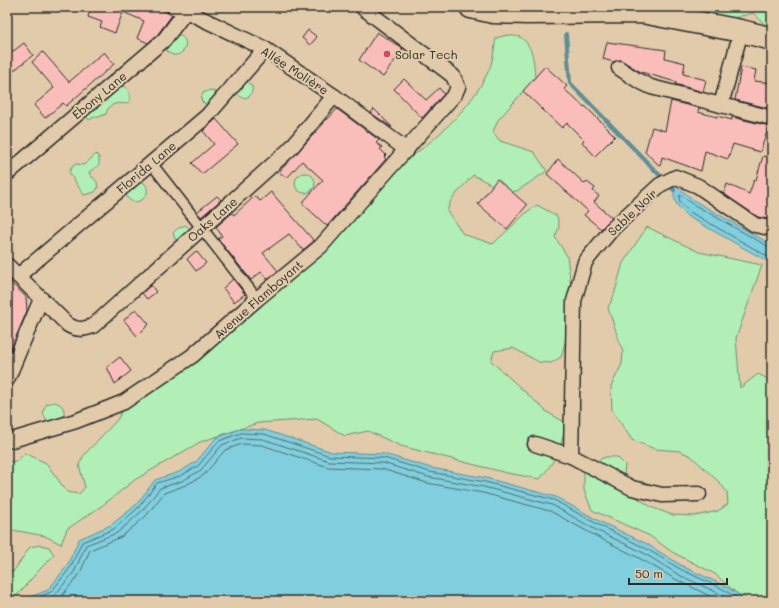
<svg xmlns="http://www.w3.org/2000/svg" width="779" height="608" font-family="Mali,sans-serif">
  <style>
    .green { fill: #b1efb6; stroke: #6e8d70 }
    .water { fill: #81cfde; stroke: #5f8d96 }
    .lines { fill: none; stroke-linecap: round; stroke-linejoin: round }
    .shore { stroke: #4d6d73; stroke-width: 1 }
    .stream { stroke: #5f8d96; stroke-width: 4 }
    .building { fill: #fabeba; stroke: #2b2b2b }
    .pedestrian-casing { stroke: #2b2b2b; stroke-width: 13 }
    .minor-casing { stroke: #2b2b2b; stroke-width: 17 }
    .primary-casing { stroke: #2b2b2b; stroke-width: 25 }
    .pedestrian { stroke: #e2cbab; stroke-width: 10 }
    .minor { stroke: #e2cbab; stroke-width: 14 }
    .primary { stroke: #e2cbab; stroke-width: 22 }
    .poi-dot { fill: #d1495b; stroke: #e2cbab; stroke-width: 1.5 }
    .labels { text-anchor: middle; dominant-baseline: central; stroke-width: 4; stroke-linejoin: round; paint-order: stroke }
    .poi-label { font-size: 12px; fill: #2b2b2b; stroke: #e2cbab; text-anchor: start }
    .street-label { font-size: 12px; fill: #2b2b2b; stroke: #e2cbab }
  </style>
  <rect width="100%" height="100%" fill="#e2cbab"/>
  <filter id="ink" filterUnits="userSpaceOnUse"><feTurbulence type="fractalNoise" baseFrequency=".025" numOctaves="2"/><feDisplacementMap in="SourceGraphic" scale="8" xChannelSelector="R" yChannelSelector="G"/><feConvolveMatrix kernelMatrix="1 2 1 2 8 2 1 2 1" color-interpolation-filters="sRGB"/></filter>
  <g filter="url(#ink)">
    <g class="green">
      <path d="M684 7H772V30L770 29 753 13 721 21 686 12Z"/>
      <path d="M176 34C198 40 177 68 165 48Z"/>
      <path d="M507 35C511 36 517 36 520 37 534 46 534 64 535 78L498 120 493 132 500 141 534 152 547 171 517 191 506 192 473 175 451 200 447 211 463 234 493 244 527 212 537 205 557 216 559 227 555 237 567 256 574 310 561 357 551 363 539 362 513 348 494 351 491 361 547 412 566 423C561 450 556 459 540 479L507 473 401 446 368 431 345 436 317 419 258 423 200 442 136 479 103 505 67 529 61 544 45 536 7 529V462L17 461 25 453 46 463 67 492 79 494 85 487 79 465 84 455 117 420 126 404 195 358 400 164C431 145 471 108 487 74 493 63 494 50 496 38Z"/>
      <path d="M246 81 252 86C254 99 241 102 236 91Z"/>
      <path d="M120 85H123C128 90 135 98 126 104 117 102 108 104 106 114L99 117H94L89 120 86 116 95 106 98 107 100 105 102 99 113 94 117 86Z"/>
      <path d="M210 90 215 92 217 97 209 106 202 102 201 98 203 93Z"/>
      <path d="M96 154 99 157V165L89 172 91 177H93L97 182 98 188 95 192 84 195 69 172 72 167 76 164 84 165Z"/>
      <circle cx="305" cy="183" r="10"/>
      <path d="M140 180C161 192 131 215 125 192Z"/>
      <path d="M185 225 190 229V232L179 241 175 239 173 233 177 229Z"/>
      <path d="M647 227 699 252 762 265 736 338 740 388 758 374 768 379 772 385V601H745L715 574 672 552 650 536 592 510 584 490V467L605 457H617L625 465 623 488 651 507 672 515 695 516 718 511 728 504 727 492 719 482 691 456 680 451 655 449 632 440 612 410 611 386 622 364 623 352 608 308 614 295 623 263Z"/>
      <path d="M54 402C63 404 66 410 63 418L49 422C42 417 42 410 47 404Z"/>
      <path d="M40 545 49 547 54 555 41 568 12 601H7V570L13 572 30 547Z"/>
    </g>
    <g class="water">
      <path d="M676 186 695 201 772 245V264L687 216C678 207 670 199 676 186Z"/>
      <path d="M240 429 265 430 332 452 384 454 431 468 486 478 556 497 601 522 647 544 684 567 723 585 750 601H20L48 590 67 566 79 539 111 525 136 505 155 480 179 472 196 462 216 438Z"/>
    </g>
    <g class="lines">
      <g class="shore">
        <path d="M772 248 769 247 693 204 681 195 679 196 680 203 690 212 772 259"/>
        <path d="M29 601 51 592 70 568 82 542 114 529 138 508 157 483 180 476 198 466 219 441 241 433 264 434 330 456 384 458 430 472 485 482 554 500 599 525 645 548 682 570 721 588 742 601"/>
        <path d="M43 601 54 596 74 572 86 545 117 533 142 511 160 488 182 481 201 470 222 445 241 438 263 439 329 461 383 463 428 477 484 487 552 505 596 530 642 552 679 575 718 593 732 601"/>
        <path d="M58 601 80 573 90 550 121 537 146 516 164 493 186 485 204 475 225 450 242 444 262 445 328 467 382 469 427 483 483 493 550 511 594 535 639 558 677 580 720 601"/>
      </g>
      <path class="stream" d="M566 34 570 83 674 190"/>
    </g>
    <g class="building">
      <path d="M91 7H155L172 15 158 34 148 43 137 38 144 21 123 12 115 33 100 27 102 22 88 17Z"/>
      <path d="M308 30 317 37 310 45 302 38Z"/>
      <path d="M377 32 403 49 383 77 359 60Z"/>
      <path d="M607 42 666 50 665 58 685 63 683 74 706 80 703 92 675 84 676 82 641 72 620 60 614 62 603 59Z"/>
      <path d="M24 43 33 55 7 76V56Z"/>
      <path d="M43 52 69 82 104 52 114 64 66 106 63 103 45 118 34 105 54 88 32 62Z"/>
      <path d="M545 66 567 86 564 89 584 107 585 106 615 136 595 156 582 142 584 140 567 123 562 128 523 91Z"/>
      <path d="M741 67 756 70 754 81 772 83V109L735 100Z"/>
      <path d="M404 79 426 100 439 88 444 94 422 118 394 89Z"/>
      <path d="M671 101 699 108 698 112 717 117V116L732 120V117L769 126 760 152 733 144 728 159 705 151 701 171 662 157 660 166 645 152 652 127 665 131Z"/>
      <path d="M337 109 379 140 376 143 382 147 380 149 386 155 384 157 386 159 327 226 302 203 323 180 302 161 287 178 279 172Z"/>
      <path d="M374 109 392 127H391L371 113Z"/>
      <path d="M216 119 238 144 202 174 192 163 214 144 203 131Z"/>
      <path d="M763 156 772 158V218L768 219 758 217 724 194 727 184 749 194 754 180H756Z"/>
      <path d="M558 159 585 184 587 182 595 188 593 191 599 196 594 202 612 218 601 229 584 215 588 211 547 174Z"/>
      <path d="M497 179 527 205 507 229 478 204Z"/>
      <path d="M271 192 314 241 303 250 289 234 263 253 278 271 267 279 261 272 251 280 218 239 222 236 216 227 232 213 234 215 255 196 260 201Z"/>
      <path d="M217 196 221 200 201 217 197 212Z"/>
      <path d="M196 251 206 263 196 271 187 259Z"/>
      <path d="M7 279 26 297 27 311 7 358Z"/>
      <path d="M233 279 245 294 234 302 223 288Z"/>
      <path d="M151 285 156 292 147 299 142 293Z"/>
      <path d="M136 309 149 324 137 336 124 320Z"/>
      <path d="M120 357 131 371 115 384 107 367Z"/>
    </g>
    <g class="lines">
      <defs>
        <path id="pedestrian" d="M151 163 257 299"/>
        <g id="minor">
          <path d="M174 7 186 11 265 49 334 96 407 150"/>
          <path d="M619 68 637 80 651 87 772 118"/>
          <path d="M721 105 741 31"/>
          <path d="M7 174 164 40 186 11 188 7"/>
          <path d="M7 265 68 325C77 330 82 330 93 326L290 149 334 96"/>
          <path d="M18 276 207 116 265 49"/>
          <path d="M7 380 41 299"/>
          <path d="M7 440H12L76 421 124 402 192 356 257 299 321 246 455 94 458 87 453 76 362 7"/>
          <path d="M535 444 571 456 632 488 662 495 699 494"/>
          <path d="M571 456 574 301 585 262 613 228 660 185 676 177 698 186 755 225 770 228 772 226"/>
        </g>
        <path id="primary" d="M471 7 493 12 527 13 642 12 741 31 772 39"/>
      </defs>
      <use href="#pedestrian" class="pedestrian-casing"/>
      <use href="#minor" class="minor-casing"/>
      <use href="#primary" class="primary-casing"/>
      <use href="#pedestrian" class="pedestrian"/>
      <use href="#minor" class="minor"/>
      <use href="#primary" class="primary"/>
    </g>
  </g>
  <circle class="poi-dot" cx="387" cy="54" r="4"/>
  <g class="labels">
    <g class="poi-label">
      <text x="395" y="54">Solar Tech</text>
    </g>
    <g class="street-label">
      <text transform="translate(295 70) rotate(33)">Allée Molière</text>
      <text transform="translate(99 95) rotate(-40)">Ebony Lane</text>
      <text transform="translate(146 167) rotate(-40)">Florida Lane</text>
      <text transform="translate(632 212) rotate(-43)">Sable Noir</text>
      <text transform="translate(212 219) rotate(-41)">Oaks Lane</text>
      <text transform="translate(258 299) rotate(-41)">Avenue Flamboyant</text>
    </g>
  </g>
  <rect width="779" height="608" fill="none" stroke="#e2cbab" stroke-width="24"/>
  <rect x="12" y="12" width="755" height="584" fill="none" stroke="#2b2b2b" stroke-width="1.5" filter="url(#ink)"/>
  <path d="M629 578v6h98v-6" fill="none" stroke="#2b2b2b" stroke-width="2"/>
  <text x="635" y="578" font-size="12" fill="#2b2b2b" stroke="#e2cbab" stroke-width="3" paint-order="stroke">50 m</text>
</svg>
